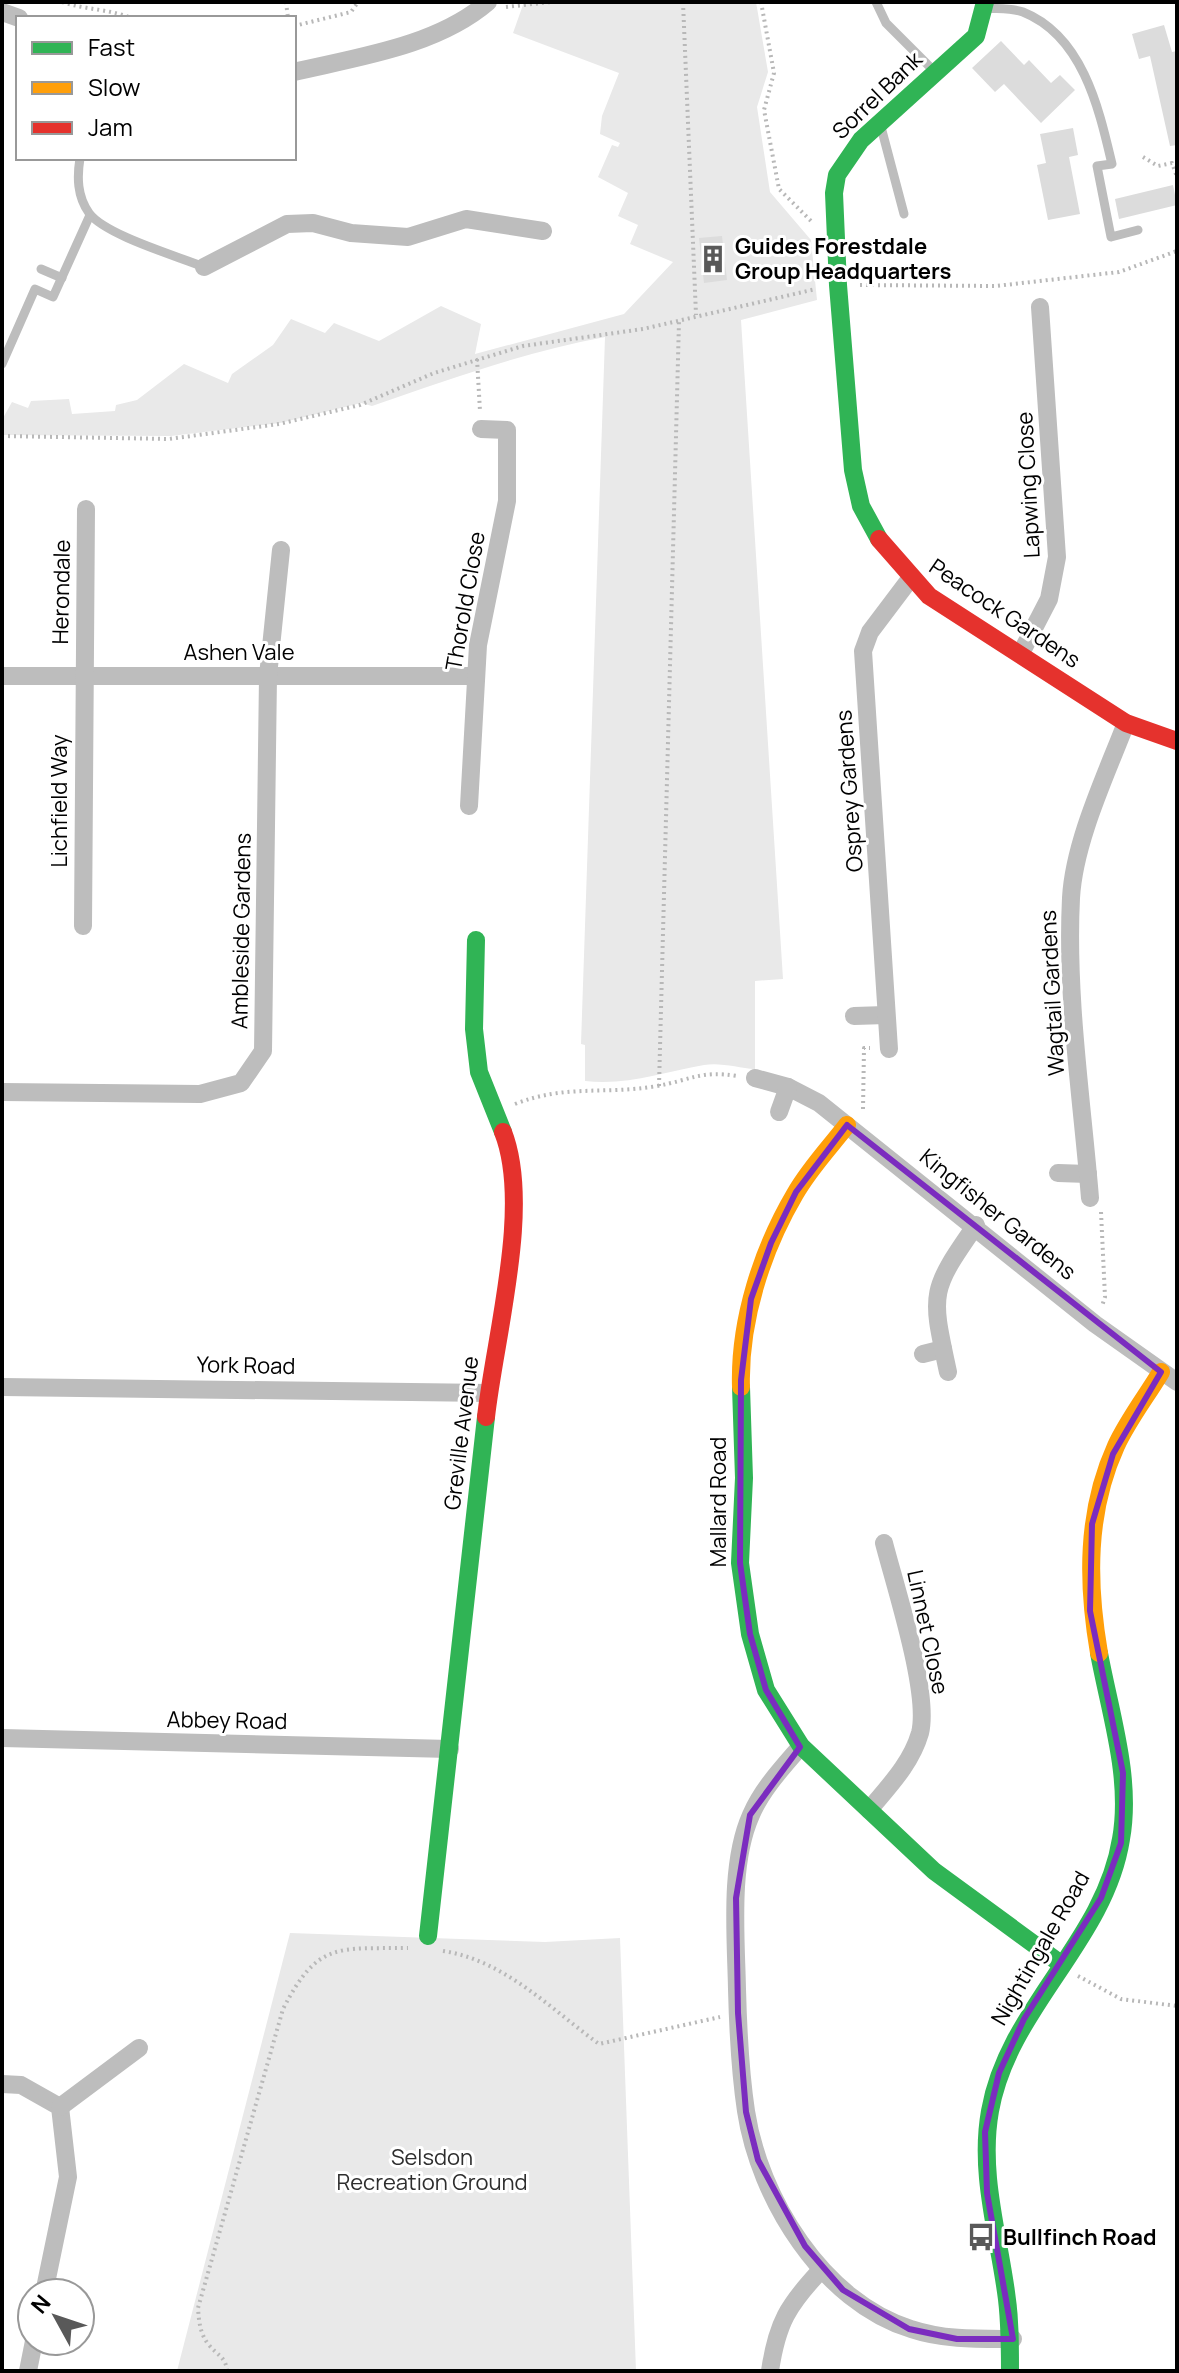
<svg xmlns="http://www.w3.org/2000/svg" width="1179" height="2373" font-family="Manrope,sans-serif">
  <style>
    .green { fill: #e9e9e9 }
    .building { fill: #dcdcdc }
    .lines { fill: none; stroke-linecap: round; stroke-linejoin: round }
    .path { stroke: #b8b8b8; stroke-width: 4; stroke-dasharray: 2 4; stroke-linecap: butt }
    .lane { stroke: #bdbdbd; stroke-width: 9 }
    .street { stroke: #bdbdbd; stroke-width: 18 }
    .fast { stroke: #30b455; stroke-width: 18 }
    .slow { stroke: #ff9f0a; stroke-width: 18 }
    .jam { stroke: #e5322d; stroke-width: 18 }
    .marked { fill: none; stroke: #7b2cbf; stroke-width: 6; stroke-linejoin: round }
    .labels { text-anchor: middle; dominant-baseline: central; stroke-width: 6; stroke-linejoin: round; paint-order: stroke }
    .street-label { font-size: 22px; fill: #000; stroke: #fff }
    .poi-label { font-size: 22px; font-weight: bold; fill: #000; stroke: #fff; text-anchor: start }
    .park-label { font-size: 22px; fill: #2e2e2e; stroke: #fff }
  </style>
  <rect width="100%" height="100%" fill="#fff"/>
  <g class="green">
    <path d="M524 2H756L768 72 757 107 770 192 811 240 817 300 741 320 783 979 755 981V1069C739 1068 720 1062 704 1065 663 1072 627 1086 585 1081V1045L581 1044 605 337C524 352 450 379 372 406L361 403 280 423 171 436 2 435 3 418 12 402 28 408 31 401 69 399 72 414 115 411 116 405 137 400 184 364 228 383 232 374 273 345 291 319 325 333 334 323 379 341 441 306 481 324 475 354 624 314 673 262 630 244 638 225 618 216 628 193 598 177 612 145 618 147 620 143 600 134 602 116 619 73 513 33Z"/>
    <path d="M290 1933 545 1942 620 1938 636 2371H177Z"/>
  </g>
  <g class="building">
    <path d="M1164 25 1172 52 1177 51V145L1170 146 1150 56 1139 59 1132 34Z"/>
    <path d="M1001 41 1024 65 1029 60 1051 83 1060 75 1075 90 1041 123 1004 84 995 92 972 68Z"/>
    <path d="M1073 128 1078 155 1069 157 1080 214 1048 220 1037 165 1046 163 1040 134Z"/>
    <path d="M1173 185 1177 205 1119 219 1115 199Z"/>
    <path d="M722 236 727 280 704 283 699 238Z"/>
  </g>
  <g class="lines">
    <g class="path">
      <path d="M62 2C87 10 109 9 131 18"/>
      <path d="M286 2 288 18"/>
      <path d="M683 2 696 315"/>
      <path d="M761 2 774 73 764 110 779 189 811 221"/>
      <path d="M506 7 551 2"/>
      <path d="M294 26 351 12 358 2"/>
      <path d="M1143 157 1158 166 1172 163 1177 177"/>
      <path d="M860 285 996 286 1119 272 1177 251"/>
      <path d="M477 359 480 411"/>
      <path d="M2 436 169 439 279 424 360 405 434 373 523 346 643 329 816 289"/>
      <path d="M659 1086 679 321"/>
      <path d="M515 1104C566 1084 605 1095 657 1086 691 1080 701 1070 737 1076"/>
      <path d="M863 1109 864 1048H870"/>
      <path d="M1101 1212 1105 1297 1102 1306"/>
      <path d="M443 1951C504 1960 551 2009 599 2044L720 2017"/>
      <path d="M1078 1976 1121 1999 1177 2006"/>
      <path d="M227 2371C226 2357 217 2355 209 2345 200 2334 199 2322 198 2308L283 2009C318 1941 337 1949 408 1948"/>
    </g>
    <g class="lane">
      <path d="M876 2 886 23 935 72"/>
      <path d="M986 8C997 9 1013 8 1023 12 1083 36 1099 109 1112 164L1097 166 1111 237 1138 230"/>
      <path d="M881 127 904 214"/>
      <path d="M80 158C77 177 77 196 89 213 105 235 177 256 204 267"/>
      <path d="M41 269 62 278"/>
      <path d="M2 364 35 289 53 297 90 215"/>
    </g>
    <g class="street">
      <path d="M2 12 19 18"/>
      <path d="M294 72C358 57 437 46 488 2"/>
      <path d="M204 267 287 224 313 223 351 233 408 237 466 219 543 231"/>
      <path d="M1021 653 1049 599 1057 557 1040 307"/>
      <path d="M2 676H475"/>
      <path d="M469 806 478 645 507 501V430L481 429"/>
      <path d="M83 926 86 509"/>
      <path d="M854 1016 886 1015"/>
      <path d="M889 1049 863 651 870 632 910 579"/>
      <path d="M755 1078 788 1087 819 1103 1095 1324 1177 1382"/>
      <path d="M2 1092 200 1094 241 1083 263 1051 268 676 281 550"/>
      <path d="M779 1112 788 1087"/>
      <path d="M1058 1173 1088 1174"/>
      <path d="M1090 1198C1082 1100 1066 997 1071 898 1074 842 1106 775 1126 723"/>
      <path d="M923 1354 943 1349"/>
      <path d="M948 1372C931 1293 929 1292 976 1225"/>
      <path d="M2 1387 489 1393"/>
      <path d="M2 1738 450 1749"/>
      <path d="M801 1746C783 1767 762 1789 751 1815 729 1864 736 1937 737 1989 738 2029 740 2071 746 2111 759 2198 823 2302 911 2329 944 2340 978 2339 1013 2339"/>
      <path d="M869 1810C888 1787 911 1764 920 1733 930 1693 895 1586 884 1543"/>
      <path d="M2 2084 21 2085 60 2107 68 2177 44 2293"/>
      <path d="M60 2107 139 2048"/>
      <path d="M28 2371 34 2341"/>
      <path d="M770 2371C777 2323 788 2305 821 2270"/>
    </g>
    <g class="fast">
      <path d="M879 539 861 506 853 470 838 285 834 193 837 175 861 140 976 36 985 2"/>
      <path d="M476 940 474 1029 479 1072 503 1132"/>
      <path d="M741 1387 744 1478 740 1563 750 1634 766 1690 801 1746 934 1871 1061 1964"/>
      <path d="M428 1936 486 1417"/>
      <path d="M1010 2371C1010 2344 1010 2318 1006 2292 998 2233 979 2172 990 2111 1008 2008 1105 1941 1121 1839 1132 1778 1110 1713 1099 1653"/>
    </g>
    <g class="slow">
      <path d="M741 1387C739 1321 762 1250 795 1194 809 1169 830 1147 847 1125"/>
      <path d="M1099 1653C1087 1583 1086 1512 1116 1446 1128 1420 1146 1397 1161 1372"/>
    </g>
    <g class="jam">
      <path d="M879 539 929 596 1126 723 1177 741"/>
      <path d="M486 1417C495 1336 532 1206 503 1132"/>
    </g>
  </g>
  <path class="marked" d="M847 1125 1161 1372 1113 1454 1092 1524 1090 1611 1123 1773 1121 1843 1101 1898 1024 2019 999 2073 985 2132 987 2193 1013 2339H957L909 2329 843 2290 805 2246 758 2160 746 2112 738 2013 736 1898 750 1815 800 1747 766 1690 750 1634 740 1563 741 1380 751 1299 771 1243 796 1192Z"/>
  <defs>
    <symbol id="building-bare" viewBox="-9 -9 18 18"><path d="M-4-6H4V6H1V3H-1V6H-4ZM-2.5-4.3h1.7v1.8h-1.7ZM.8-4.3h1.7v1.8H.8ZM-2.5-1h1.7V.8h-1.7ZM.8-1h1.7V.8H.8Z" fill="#595959" stroke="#fff" stroke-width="2.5" paint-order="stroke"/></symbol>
    <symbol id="bus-bare" viewBox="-9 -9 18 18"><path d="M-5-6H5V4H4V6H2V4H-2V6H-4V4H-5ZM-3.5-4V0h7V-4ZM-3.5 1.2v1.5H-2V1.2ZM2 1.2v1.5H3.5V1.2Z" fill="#595959" stroke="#fff" stroke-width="2.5" paint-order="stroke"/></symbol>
  </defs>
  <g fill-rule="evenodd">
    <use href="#building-bare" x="693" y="239" width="40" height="40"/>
    <use href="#bus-bare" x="961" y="2217" width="40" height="40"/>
  </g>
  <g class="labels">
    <g class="street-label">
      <text transform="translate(877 95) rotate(-44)">Sorrel Bank</text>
      <text transform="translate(1028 485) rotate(-93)">Lapwing Close</text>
      <text transform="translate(61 592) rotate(-89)">Herondale</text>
      <text transform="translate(465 601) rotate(-80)">Thorold Close</text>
      <text transform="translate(1005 613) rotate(34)">Peacock Gardens</text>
      <text x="239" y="652">Ashen Vale</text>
      <text transform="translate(849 791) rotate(-94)">Osprey Gardens</text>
      <text transform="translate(59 801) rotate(-90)">Lichfield Way</text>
      <text transform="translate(241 931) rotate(-89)">Ambleside Gardens</text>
      <text transform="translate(1052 993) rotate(-93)">Wagtail Gardens</text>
      <text transform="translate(998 1214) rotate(39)">Kingfisher Gardens</text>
      <text transform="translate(246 1365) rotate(1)">York Road</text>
      <text transform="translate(461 1433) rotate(-83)">Greville Avenue</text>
      <text transform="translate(718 1502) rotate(-90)">Mallard Road</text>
      <text transform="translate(928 1632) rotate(78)">Linnet Close</text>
      <text transform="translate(227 1720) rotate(1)">Abbey Road</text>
      <text transform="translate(1040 1948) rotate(-60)">Nightingale Road</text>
    </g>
    <g class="poi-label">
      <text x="735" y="246">Guides Forestdale<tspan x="735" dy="25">Group Headquarters</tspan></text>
      <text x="1003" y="2237">Bullfinch Road</text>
    </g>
    <g class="park-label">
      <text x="432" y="2157">Selsdon<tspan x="432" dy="25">Recreation Ground</tspan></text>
    </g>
  </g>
  <rect width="1179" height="2373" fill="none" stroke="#000000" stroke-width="8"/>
  <rect x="16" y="16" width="280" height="144" fill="#ffffff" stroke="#999999" stroke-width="2"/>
  <rect x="32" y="42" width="40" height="12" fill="#30b455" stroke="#999999" stroke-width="2"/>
  <text x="88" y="56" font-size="24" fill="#000000">Fast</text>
  <rect x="32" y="82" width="40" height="12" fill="#ff9f0a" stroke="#999999" stroke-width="2"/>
  <text x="88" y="96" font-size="24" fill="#000000">Slow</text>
  <rect x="32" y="122" width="40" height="12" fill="#e5322d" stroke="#999999" stroke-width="2"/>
  <text x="88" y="136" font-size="24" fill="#000000">Jam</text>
  <g transform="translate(56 2317) rotate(310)"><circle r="38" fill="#ffffff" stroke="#999999" stroke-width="2"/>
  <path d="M0-6L14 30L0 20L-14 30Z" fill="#595959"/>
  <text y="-12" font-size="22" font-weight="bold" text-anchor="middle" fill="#000000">N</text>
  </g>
</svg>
